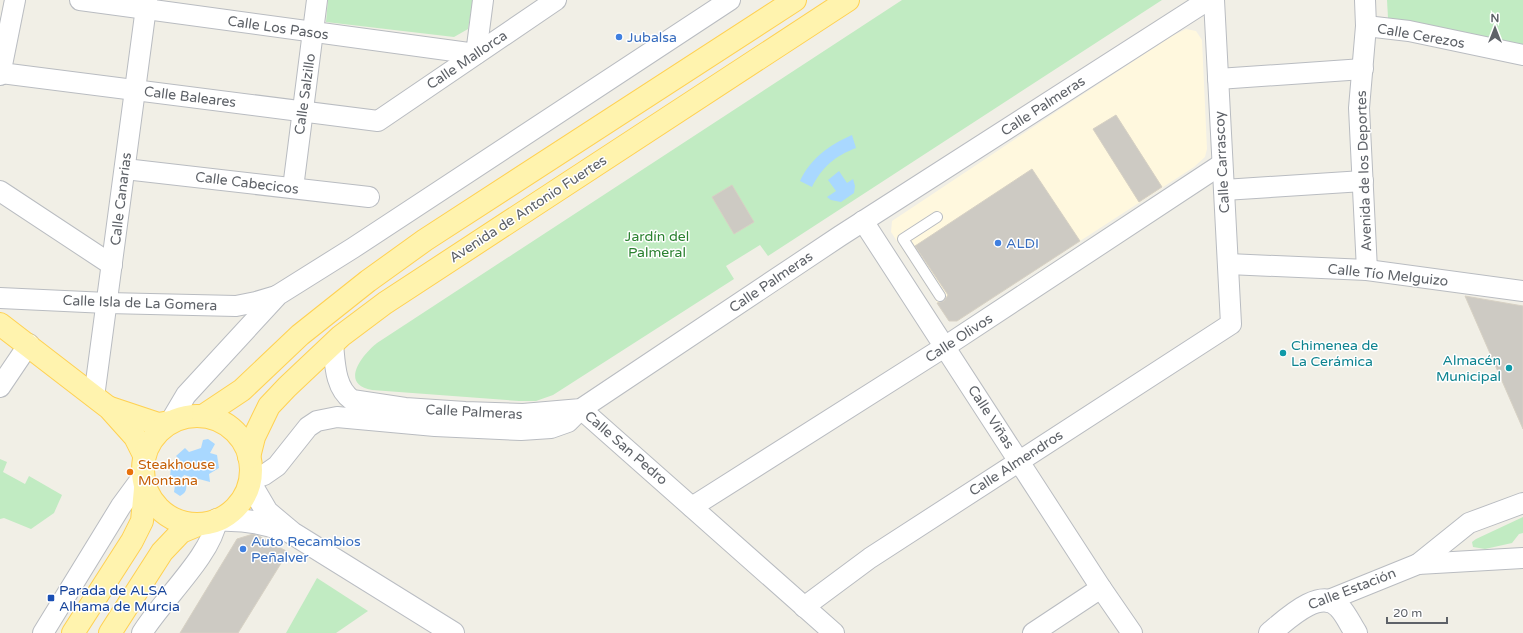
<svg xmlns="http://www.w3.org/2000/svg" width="1523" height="633" font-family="'Varela Round',sans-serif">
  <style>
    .commercial { fill: #fff8de }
    .green { fill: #c1ebc2 }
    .water { fill: #a9d8ff }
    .building { fill: #cdcac3; stroke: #d7d1c4 }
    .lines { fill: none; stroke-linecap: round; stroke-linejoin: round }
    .lane-casing { stroke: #b9bcc1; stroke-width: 12 }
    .street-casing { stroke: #b9bcc1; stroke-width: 22 }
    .secondary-casing { stroke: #babdc3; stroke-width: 24 }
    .primary-casing { stroke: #ffd152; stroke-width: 24 }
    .lane { stroke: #fff; stroke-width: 10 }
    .street { stroke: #fff; stroke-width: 20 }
    .secondary { stroke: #fff; stroke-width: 22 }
    .primary { stroke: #fff3ae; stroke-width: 22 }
    .shop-dot { fill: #3f7fe0; stroke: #fff; stroke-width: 1.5 }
    .culture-dot { fill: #0f9aa8; stroke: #fff; stroke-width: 1.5 }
    .food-dot { fill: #e8710a; stroke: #fff; stroke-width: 1.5 }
    .transit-dot { fill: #1a4fb4; stroke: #fff; stroke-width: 1.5 }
    .labels { text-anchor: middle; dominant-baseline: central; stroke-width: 3; stroke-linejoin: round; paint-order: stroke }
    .street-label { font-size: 14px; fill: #5e6268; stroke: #fff }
    .shop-label { font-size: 14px; fill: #366cbe; stroke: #fff; text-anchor: start }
    .park-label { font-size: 14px; fill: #2b8130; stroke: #fff }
    .culture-label { font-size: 14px; fill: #0d838f; stroke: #fff; text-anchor: start }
    .food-label { font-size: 14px; fill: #c56008; stroke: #fff; text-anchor: start }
    .transit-label { font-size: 14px; fill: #164399; stroke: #fff; text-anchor: start }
  </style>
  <rect width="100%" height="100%" fill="#f1efe6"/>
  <path class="commercial" d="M1186 29 1196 31 1202 40 1207 149 1205 157 1194 167 957 321H949L891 232 892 221 1062 108 1172 36Z"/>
  <g class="green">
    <path d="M328 0H473L468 29 454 37 326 22Z"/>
    <path d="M902 0H1162L768 256 760 245 726 266 734 279 553 395 536 401H519L372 390C339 384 362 355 377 343Z"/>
    <path d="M1387 0H1523V49L1388 18Z"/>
    <path d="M0 459 7 462 3 472 25 484 29 476 62 495 54 513 31 529 4 518 0 519Z"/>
    <path d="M1523 517V533L1519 534 1512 543 1485 549 1473 547 1472 542 1476 539Z"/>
    <path d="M317 578 368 611 336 633H286Z"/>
  </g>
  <g class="water">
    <path d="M852 135 856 148C835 156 822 167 812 187L800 181C811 158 829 145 852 135Z"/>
    <path d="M839 171 847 183 853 179 855 186 854 193 841 202 831 200 827 197 836 191 828 180Z"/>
    <path d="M208 439 215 444 210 453 217 455 219 468 209 474 210 482 184 475 182 479 186 483C187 489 186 493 180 496L174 492 176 479 170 477 171 466 180 460 176 456 185 448 189 452 201 448 203 440Z"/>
  </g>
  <g class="building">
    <path d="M1116 115 1162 187 1139 202 1093 129Z"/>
    <path d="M1032 169 1080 241 957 321H949L937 303 944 301 948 295 915 246Z"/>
    <path d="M732 185 754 222 734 234 712 197Z"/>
    <path d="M1465 296 1523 306V429Z"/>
    <path d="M253 534 259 536 288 552 238 633H180L237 539Z"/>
  </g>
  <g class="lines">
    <defs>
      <path id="lane" d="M937 217 903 239 940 296"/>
      <g id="street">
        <path d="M80 0 476 54 483 0"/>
        <path d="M1365 0 1366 26 1359 108 1367 270"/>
        <path d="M1366 26 1409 31 1523 55"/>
        <path d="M1 73 378 121 556 0"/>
        <path d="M0 75 15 0"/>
        <path d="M1218 79 1363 69"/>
        <path d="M125 169 369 197"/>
        <path d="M293 188 317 0"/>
        <path d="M1224 190 1363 181"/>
        <path d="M0 191 112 265"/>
        <path d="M863 221 1101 588 1132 633"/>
        <path d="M1228 264 1367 270 1523 291"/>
        <path d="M0 298 107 303 236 306 256 302 276 296"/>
        <path d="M333 344C335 364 335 388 352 400L405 408 465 412 523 414 581 409 840 236 1208 0"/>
        <path d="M0 387 29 344"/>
        <path d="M94 397 147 0"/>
        <path d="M581 409 834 633"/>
        <path d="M170 422 186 395 278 295 353 248 730 0"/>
        <path d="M250 480 264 475 277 466 308 427 317 421 337 417 435 426 521 430 551 428 568 422 577 413"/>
        <path d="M692 507 946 346 1222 164"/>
        <path d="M1418 564 1469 523 1523 503"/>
        <path d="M1329 600 1418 564 1523 558"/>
        <path d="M804 607 870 558 1231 324 1214 0"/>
        <path d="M43 633 121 506 143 476"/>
        <path d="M142 633C162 600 211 556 217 520"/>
        <path d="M1033 633 1101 588"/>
      </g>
      <g id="secondary">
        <path d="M250 483 267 512 292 533 453 633"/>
        <path d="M217 520C241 519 261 521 283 530"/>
        <path d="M1270 633C1285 621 1320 586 1339 607 1346 614 1350 624 1356 633"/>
      </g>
      <g id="primary">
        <path d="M0 324 109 408 135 437 144 455"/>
        <path d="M110 408 158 424 170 422"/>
        <circle cx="197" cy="470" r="54"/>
        <path d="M203 416 242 390 300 335 368 281 425 240 795 0"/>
        <path d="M249 457 254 437 269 406 287 387 341 336 385 303 848 0"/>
        <path d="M73 633 132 541 142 521 145 489"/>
        <path d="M110 633 162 552 181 532 200 524"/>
      </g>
    </defs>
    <use href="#lane" class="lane-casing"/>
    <use href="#street" class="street-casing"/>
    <use href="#secondary" class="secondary-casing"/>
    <use href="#primary" class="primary-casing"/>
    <use href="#lane" class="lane"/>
    <use href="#street" class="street"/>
    <use href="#secondary" class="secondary"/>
    <use href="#primary" class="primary"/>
  </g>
  <g class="shop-dot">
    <circle cx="619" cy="37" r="4"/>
    <circle cx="998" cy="243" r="4"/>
    <circle cx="243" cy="549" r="4"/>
  </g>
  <g class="culture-dot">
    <circle cx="1283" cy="353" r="4"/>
    <circle cx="1509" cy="368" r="4"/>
  </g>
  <circle class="food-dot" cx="130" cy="472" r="4"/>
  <rect class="transit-dot" x="47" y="594" width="8" height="8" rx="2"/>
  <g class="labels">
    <g class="street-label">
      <text transform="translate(278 28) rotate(8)">Calle Los Pasos</text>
      <text transform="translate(1421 36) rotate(10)">Calle Cerezos</text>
      <text transform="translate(467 60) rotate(-34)">Calle Mallorca</text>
      <text transform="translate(305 94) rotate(-82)">Calle Salzillo</text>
      <text transform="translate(190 97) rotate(7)">Calle Baleares</text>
      <text transform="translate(1043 106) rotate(-33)">Calle Palmeras</text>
      <text transform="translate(1222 162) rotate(-93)">Calle Carrascoy</text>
      <text transform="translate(1364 171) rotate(-92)">Avenida de los Deportes</text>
      <text transform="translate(247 183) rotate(7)">Calle Cabecicos</text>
      <text transform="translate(121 199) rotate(-83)">Calle Canarias</text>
      <text transform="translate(528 209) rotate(-33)">Avenida de Antonio Fuertes</text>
      <text transform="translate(1388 275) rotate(6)">Calle Tío Melguizo</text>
      <text transform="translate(771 282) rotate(-34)">Calle Palmeras</text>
      <text transform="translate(140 303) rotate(2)">Calle Isla de La Gomera</text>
      <text transform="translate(959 338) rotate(-33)">Calle Olivos</text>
      <text transform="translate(474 412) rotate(3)">Calle Palmeras</text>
      <text transform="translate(991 417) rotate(57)">Calle Viñas</text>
      <text transform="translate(626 448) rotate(41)">Calle San Pedro</text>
      <text transform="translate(1016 463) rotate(-33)">Calle Almendros</text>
      <text transform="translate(1352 589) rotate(-21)">Calle Estación</text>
    </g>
    <g class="shop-label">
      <text x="627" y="37">Jubalsa</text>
      <text x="1006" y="243">ALDI</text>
      <text x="251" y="541">Auto Recambios<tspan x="251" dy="16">Peñalver</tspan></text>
    </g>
    <g class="park-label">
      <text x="657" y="236">Jardín del<tspan x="657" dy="16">Palmeral</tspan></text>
    </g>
    <g class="culture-label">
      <text x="1291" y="345">Chimenea de<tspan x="1291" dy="16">La Cerámica</tspan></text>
      <text x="1501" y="360" text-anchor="end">Almacén<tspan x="1501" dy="16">Municipal</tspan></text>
    </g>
    <g class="food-label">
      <text x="138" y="464">Steakhouse<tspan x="138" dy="16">Montana</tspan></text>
    </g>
    <g class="transit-label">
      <text x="59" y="590">Parada de ALSA<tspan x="59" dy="16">Alhama de Murcia</tspan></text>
    </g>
  </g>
  <g transform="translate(1495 28)" stroke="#ffffff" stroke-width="3" paint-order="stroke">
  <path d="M0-3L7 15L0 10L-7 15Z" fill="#5e6268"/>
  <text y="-6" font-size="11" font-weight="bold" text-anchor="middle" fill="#5e6268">N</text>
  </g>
  <path d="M1387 617v6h60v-6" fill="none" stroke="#5e6268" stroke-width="2"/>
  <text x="1393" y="617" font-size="12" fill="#5e6268" stroke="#ffffff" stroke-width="3" paint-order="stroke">20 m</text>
</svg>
